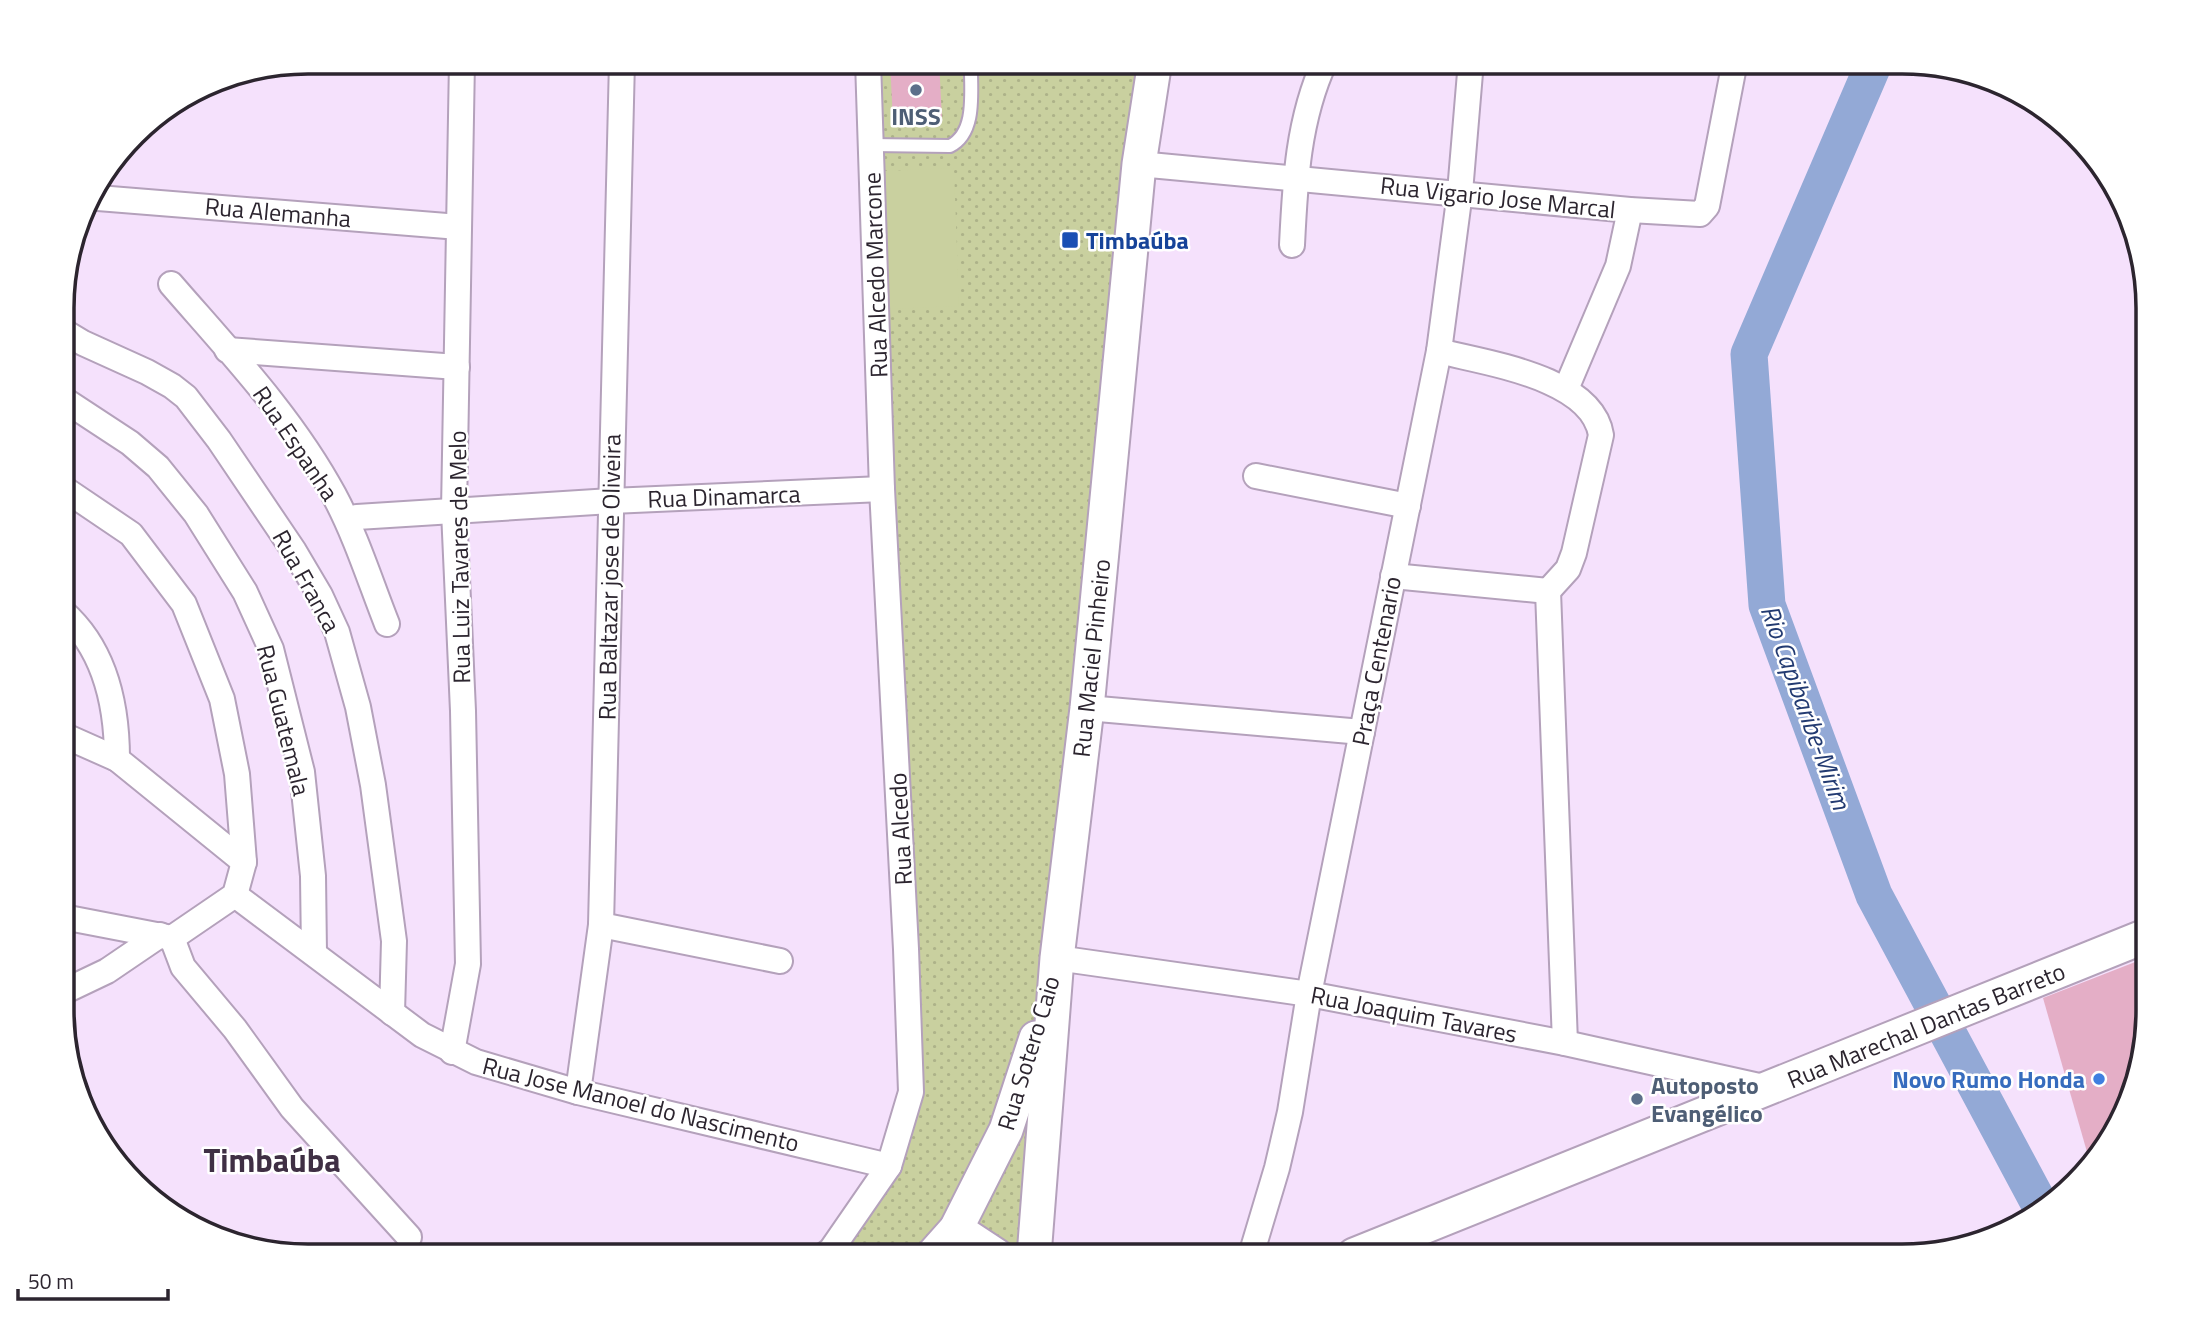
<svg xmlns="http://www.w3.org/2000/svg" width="2210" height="1317" font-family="'Titillium Web',sans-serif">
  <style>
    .green { fill: url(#green-dots) }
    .pitch { fill: #c9d09f }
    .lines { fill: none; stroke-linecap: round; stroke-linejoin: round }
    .river { stroke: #93a9d6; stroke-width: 37 }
    .building { fill: #e4aec6 }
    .lane-casing { stroke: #b4a1bb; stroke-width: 16 }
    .street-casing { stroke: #b4a1bb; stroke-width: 28 }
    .secondary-casing { stroke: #b4a1bb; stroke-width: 37 }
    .lane { stroke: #fff; stroke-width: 12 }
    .street { stroke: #fff; stroke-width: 24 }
    .secondary { stroke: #fff; stroke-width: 33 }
    .service-dot { fill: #5c6f8a; stroke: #fff; stroke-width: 2.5 }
    .transit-dot { fill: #1a4fb4; stroke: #fff; stroke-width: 2.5 }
    .shop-dot { fill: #3f7fe0; stroke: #fff; stroke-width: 2.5 }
    .labels { text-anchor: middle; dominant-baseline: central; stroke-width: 5; stroke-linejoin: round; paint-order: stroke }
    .service-label { font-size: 24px; font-weight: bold; fill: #4e5e75; stroke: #fff }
    .street-label { font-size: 24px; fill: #2c252f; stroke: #fff }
    .transit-label { font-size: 24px; font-weight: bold; fill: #164399; stroke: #fff; text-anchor: start }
    .shop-label { font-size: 24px; font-weight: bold; fill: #366cbe; stroke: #fff; text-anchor: end }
    .water-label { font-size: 26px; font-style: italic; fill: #223a71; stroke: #fff }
    .district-label { font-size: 32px; font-weight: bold; fill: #3f2f44; stroke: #fff }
    .rim { fill: none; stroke: #2c252f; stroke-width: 3.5 }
  </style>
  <defs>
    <pattern id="green-dots" width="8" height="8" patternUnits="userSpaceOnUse" patternTransform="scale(1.75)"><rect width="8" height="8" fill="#c9d09f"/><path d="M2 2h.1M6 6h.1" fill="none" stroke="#adb289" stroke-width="1.8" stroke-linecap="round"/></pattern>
  </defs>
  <rect width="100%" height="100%" fill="#f5e1fc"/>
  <path class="green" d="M870 61H1155L1034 1252 957 1229 932 1256H823L831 1250 911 1092Z"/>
  <path class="pitch" d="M954 168 959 306 890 309 885 171Z"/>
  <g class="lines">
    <path class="river" d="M1875 61 1749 354 1767 605 1874 895 2041 1207"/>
  </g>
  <g class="building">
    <path d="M890 61H939L942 119 893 121Z"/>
    <path d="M2148 957V1025L2116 1133 2089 1159 2043 998Z"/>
  </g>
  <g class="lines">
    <defs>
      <path id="lane" d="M871 145 950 146C978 132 970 88 971 61"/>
      <g id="street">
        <path d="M1139 164 1630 210 1700 214 1707 206 1735 61"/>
        <path d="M98 198 459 227"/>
        <path d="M1292 245C1295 182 1298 119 1325 61"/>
        <path d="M171 284C229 351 292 417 334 495 356 536 370 581 387 624"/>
        <path d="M63 331 83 343 147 372 172 386 186 397 219 440 294 551 320 595 337 632 358 707 373 785 394 941 392 1013"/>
        <path d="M227 350 457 367"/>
        <path d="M1439 351C1485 363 1592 377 1601 435L1574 553 1568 569 1548 591"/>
        <path d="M1566 389 1618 266 1630 210"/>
        <path d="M63 399 130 443 158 467 196 514 245 592 271 649 302 772 313 876 314 953"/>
        <path d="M1256 476 1408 506"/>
        <path d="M63 488 131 534 184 604 222 699 237 774 244 862 235 895 172 938 63 917"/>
        <path d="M357 517 611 501 882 489"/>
        <path d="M1393 576 1548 591"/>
        <path d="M1548 591 1565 1043"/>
        <path d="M63 612C105 649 117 706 117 759"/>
        <path d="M1087 708 1362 732"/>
        <path d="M63 735 117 759 244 862"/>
        <path d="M235 895 422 1035 476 1062 578 1092 889 1166"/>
        <path d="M601 925 780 961"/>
        <path d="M172 938 183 967 235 1029 292 1108 409 1237"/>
        <path d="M1057 958 1309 994 1565 1043 1768 1088"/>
        <path d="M63 992 107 971 160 935"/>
        <path d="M452 1052 468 964 463 711 454 511 462 61"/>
        <path d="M578 1092 601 925 622 61"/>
        <path d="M1251 1255 1277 1168 1290 1112 1309 994 1439 351 1460 192 1471 61"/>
        <path d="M823 1256 831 1250 889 1166 911 1092 906 949 882 489 868 61"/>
      </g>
      <g id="secondary">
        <path d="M956 1229 997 1256"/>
        <path d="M1354 1255 2148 935"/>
        <path d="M932 1256 956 1229 1006 1130 1036 1038"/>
        <path d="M1034 1256 1057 958 1087 708 1139 164 1155 61"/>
      </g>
    </defs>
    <use href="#lane" class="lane-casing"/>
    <use href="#street" class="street-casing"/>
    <use href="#secondary" class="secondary-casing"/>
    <use href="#lane" class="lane"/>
    <use href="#street" class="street"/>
    <use href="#secondary" class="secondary"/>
  </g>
  <g class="service-dot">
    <circle cx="916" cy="90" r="7"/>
    <circle cx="1637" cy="1099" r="7"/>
  </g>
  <rect class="transit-dot" x="1061" y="231" width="18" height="18" rx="3.5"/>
  <circle class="shop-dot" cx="2099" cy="1079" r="7"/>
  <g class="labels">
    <g class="service-label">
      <text x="916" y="116">INSS</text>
      <text x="1651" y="1085" text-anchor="start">Autoposto<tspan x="1651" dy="28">Evangélico</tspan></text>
    </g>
    <g class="street-label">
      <text transform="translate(1498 197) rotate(6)">Rua Vigario Jose Marcal</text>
      <text transform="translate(278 212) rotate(5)">Rua Alemanha</text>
      <text transform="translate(875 275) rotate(-92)">Rua Alcedo Marcone</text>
      <text transform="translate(296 443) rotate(56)">Rua Espanha</text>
      <text transform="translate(724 496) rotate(-2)">Rua Dinamarca</text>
      <text transform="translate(459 557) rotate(-91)">Rua Luiz Tavares de Melo</text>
      <text transform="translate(609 577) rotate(-89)">Rua Baltazar jose de Oliveira</text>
      <text transform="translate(307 581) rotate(61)">Rua Franca</text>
      <text transform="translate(1091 658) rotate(-84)">Rua Maciel Pinheiro</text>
      <text transform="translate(1376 661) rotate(-79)">Praça Centenario</text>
      <text transform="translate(284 720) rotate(76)">Rua Guatemala</text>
      <text transform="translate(900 829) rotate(-93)">Rua Alcedo</text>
      <text transform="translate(1414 1014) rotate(11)">Rua Joaquim Tavares</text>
      <text transform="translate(1926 1025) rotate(-22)">Rua Marechal Dantas Barreto</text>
      <text transform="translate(1028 1053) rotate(-73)">Rua Sotero Caio</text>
      <text transform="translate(641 1104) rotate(14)">Rua Jose Manoel do Nascimento</text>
    </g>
    <g class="transit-label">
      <text x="1086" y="240">Timbaúba</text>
    </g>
    <g class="shop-label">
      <text x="2085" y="1079">Novo Rumo Honda</text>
    </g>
    <g class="water-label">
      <text transform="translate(1806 707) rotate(70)">Rio Capibaribe-Mirim</text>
    </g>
    <g class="district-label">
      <text x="272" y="1160">Timbaúba</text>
    </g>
  </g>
  <path d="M0 0H2210V1317H0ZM308 74H1902A234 234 0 0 1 2136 308V1010A234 234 0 0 1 1902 1244H308A234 234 0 0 1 74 1010V308A234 234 0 0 1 308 74Z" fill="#fff" fill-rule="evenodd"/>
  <path class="rim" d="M308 74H1902A234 234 0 0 1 2136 308V1010A234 234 0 0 1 1902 1244H308A234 234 0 0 1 74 1010V308A234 234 0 0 1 308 74Z"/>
  <path d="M18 1289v10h150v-10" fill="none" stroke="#2c252f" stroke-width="3.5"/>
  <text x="28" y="1289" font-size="21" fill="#2c252f" stroke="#ffffff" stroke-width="5" paint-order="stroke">50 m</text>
</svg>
